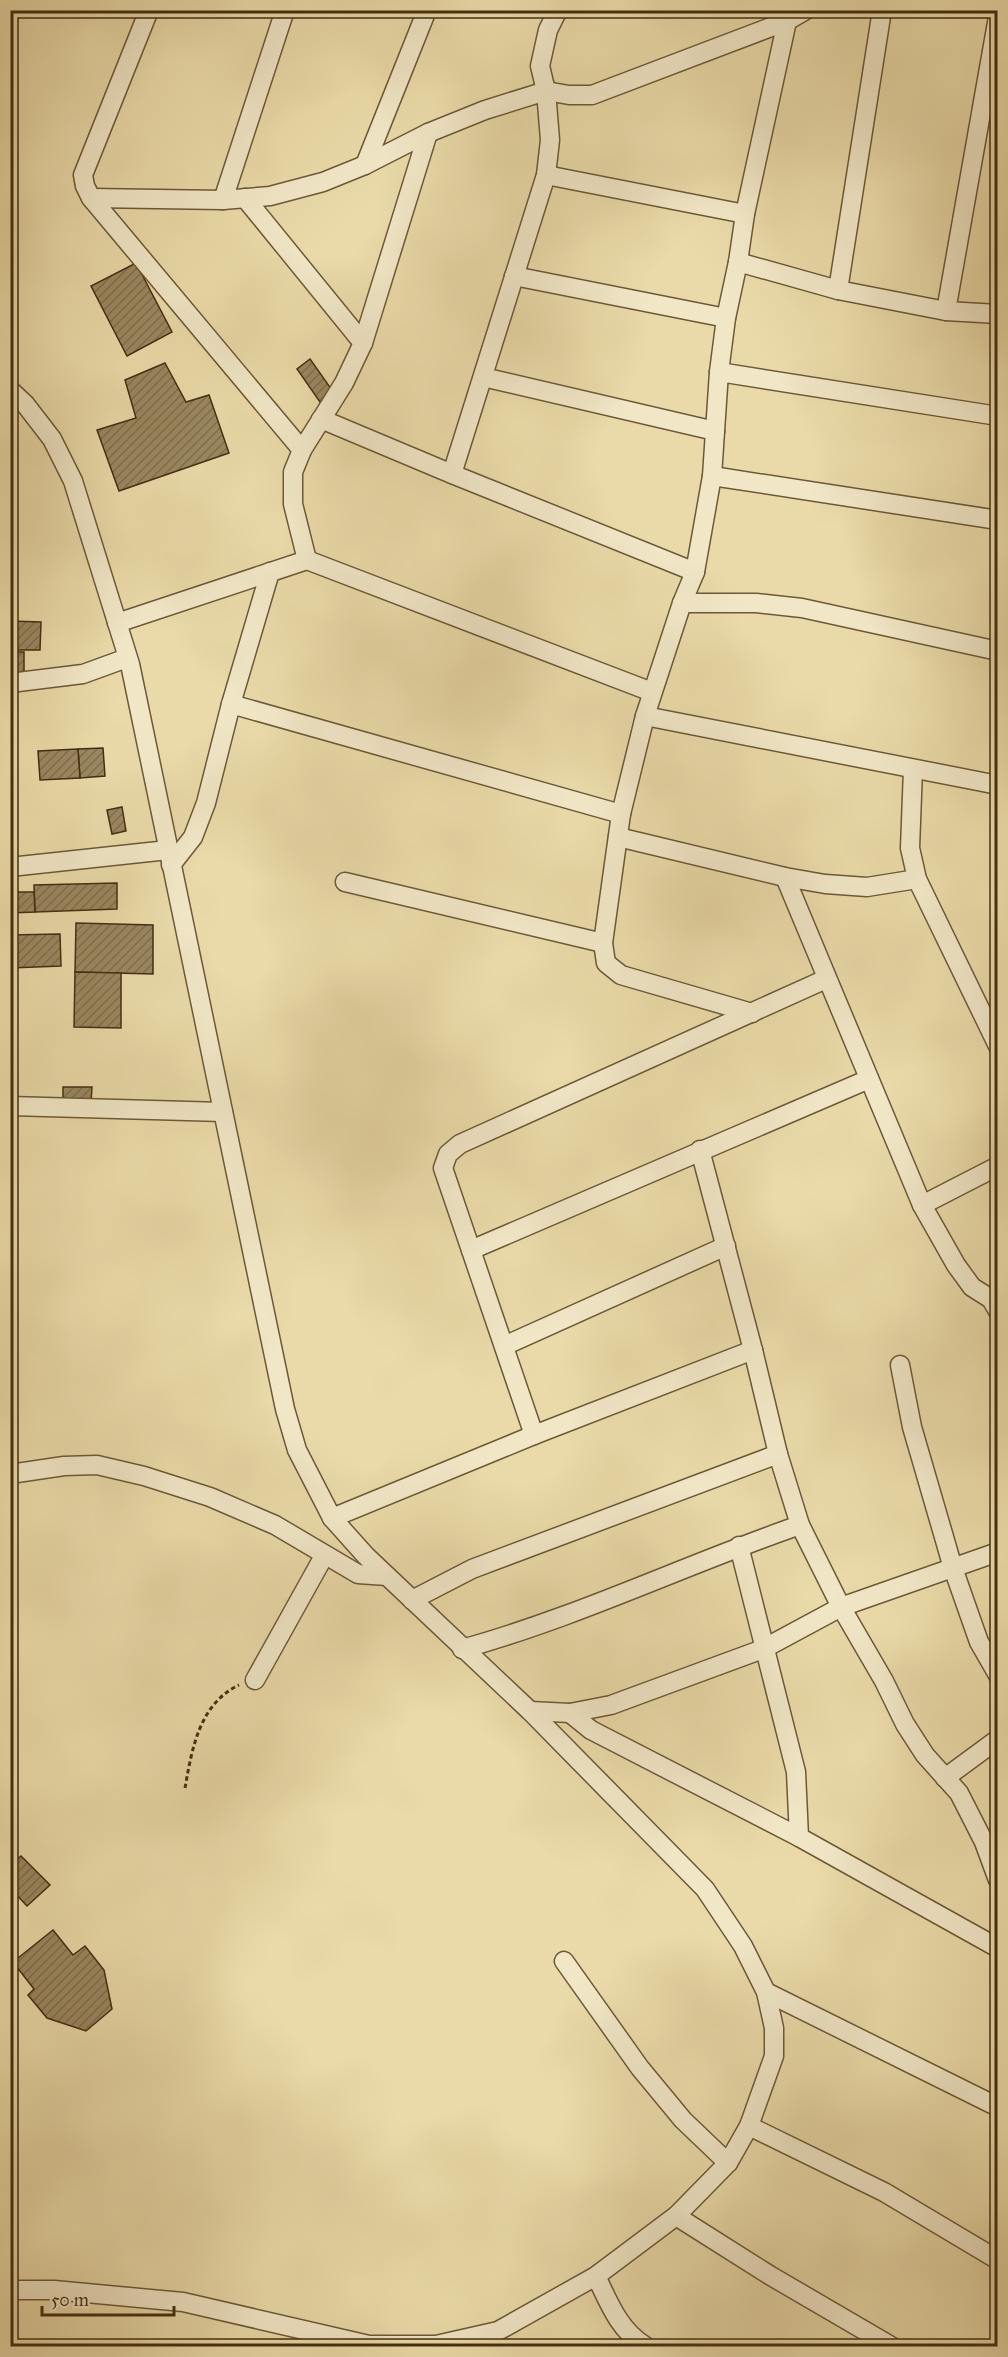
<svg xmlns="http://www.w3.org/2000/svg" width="1008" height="2357" font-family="'IM FELL Great Primer',serif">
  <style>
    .building { fill: url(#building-hatch); stroke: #432e11; stroke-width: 1.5 }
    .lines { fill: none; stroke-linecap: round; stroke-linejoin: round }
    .minor-casing { stroke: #6d5937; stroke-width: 21 }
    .path { stroke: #432e11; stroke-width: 3; stroke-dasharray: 4.5 3; stroke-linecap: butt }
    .minor { stroke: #f1e7c7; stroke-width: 18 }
  </style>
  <defs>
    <pattern id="building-hatch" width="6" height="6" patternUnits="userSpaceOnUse" patternTransform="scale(1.5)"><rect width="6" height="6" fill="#9a8760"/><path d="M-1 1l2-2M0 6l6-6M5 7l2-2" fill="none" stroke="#7f6f4e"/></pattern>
  </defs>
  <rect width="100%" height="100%" fill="#eadaa9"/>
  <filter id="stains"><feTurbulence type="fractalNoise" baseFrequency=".00333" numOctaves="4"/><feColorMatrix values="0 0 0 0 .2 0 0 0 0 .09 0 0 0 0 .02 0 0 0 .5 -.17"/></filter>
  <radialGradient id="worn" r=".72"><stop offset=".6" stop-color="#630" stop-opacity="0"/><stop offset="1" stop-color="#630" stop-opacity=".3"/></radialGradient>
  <g class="building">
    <path d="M136 263 172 332 127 356 91 286Z"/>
    <path d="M310 359 334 393 320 402 297 369Z"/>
    <path d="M165 363 186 402 209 395 229 453 119 491 97 430 136 418 125 380Z"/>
    <path d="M10 621 41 622 40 650H10Z"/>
    <path d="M10 652H24V673L10 672Z"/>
    <path d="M103 748 105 776 80 778 78 749Z"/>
    <path d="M78 749 80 778 40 780 38 751Z"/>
    <path d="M122 807 126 831 112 834 107 810Z"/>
    <path d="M117 883V909L35 912 34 885Z"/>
    <path d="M10 892H34L35 912 10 913Z"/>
    <path d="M76 923 153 925V974L75 972Z"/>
    <path d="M60 934 61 966 10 968V935Z"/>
    <path d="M75 972 121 973V1028L74 1027Z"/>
    <path d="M63 1087H92L91 1102 63 1101Z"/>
    <path d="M21 1856 50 1885 27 1906 10 1888V1866Z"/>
    <path d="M53 1930 73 1955 85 1946 104 1970 112 2009 86 2031 47 2018 28 1995 34 1989 13 1962Z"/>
  </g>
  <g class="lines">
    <defs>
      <g id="minor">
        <path d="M149 10 83 175 85 186 91 198 302 450"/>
        <path d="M428 133 363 343 344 383 302 450 293 472V504L307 560 652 692"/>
        <path d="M365 165 427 10"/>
        <path d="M546 175 745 214"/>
        <path d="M91 198 223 200 270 196 323 182 365 165 428 133 485 110 546 91 569 95H592L787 21 806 10"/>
        <path d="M245 198 363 343"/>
        <path d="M223 200 285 10"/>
        <path d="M738 262 838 290 946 311 998 314"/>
        <path d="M514 276 726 318"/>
        <path d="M838 290 882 10"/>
        <path d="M946 311 998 17"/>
        <path d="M719 372 998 416"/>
        <path d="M483 377 715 431"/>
        <path d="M10 390 25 404 52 439 73 481 130 664 285 1409 297 1450 332 1518 366 1556 530 1711 705 1889 743 1946 766 1992 774 2028V2056L749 2126 728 2163 676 2216 596 2276 498 2331 436 2345H369L183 2302 54 2290H10"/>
        <path d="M321 419 452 474 695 572"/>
        <path d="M452 474 546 175 550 140 546 91 540 66 548 30 558 10"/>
        <path d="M712 476 998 520"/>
        <path d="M682 603H756L802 608 998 651"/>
        <path d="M117 623 307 560"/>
        <path d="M10 683 83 674 127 658"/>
        <path d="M231 704 621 814"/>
        <path d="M645 716 998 785"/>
        <path d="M913 769 910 848 917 879 998 1046"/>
        <path d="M618 837 785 877 825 884 867 887 917 879"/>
        <path d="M171 865 193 837 206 803 231 704 270 572"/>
        <path d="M10 867 168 850"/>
        <path d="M785 877 922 1205 956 1265 972 1287 991 1299 998 1311"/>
        <path d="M345 882 603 943"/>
        <path d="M752 1013 621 975 606 963 603 943 621 814 645 716 682 603 695 572 712 476 719 372 726 318 738 262 745 214 787 21"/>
        <path d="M10 1106 223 1112"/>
        <path d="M700 1150 753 1350 778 1454 800 1525 841 1607 884 1681 905 1724 925 1755 959 1793 984 1842 998 1880"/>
        <path d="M922 1205 998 1166"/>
        <path d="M471 1250 869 1079"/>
        <path d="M504 1346 726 1246"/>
        <path d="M900 1365 912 1427 953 1568 979 1642 998 1675"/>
        <path d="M534 1435 443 1168 448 1154 460 1144 826 979"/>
        <path d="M10 1474 64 1466 97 1465 144 1476 210 1497 275 1525 358 1574 387 1576"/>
        <path d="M332 1518 534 1435 753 1350"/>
        <path d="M739 1546 796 1772 799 1837"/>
        <path d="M412 1600 472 1569 778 1454"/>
        <path d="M462 1649C578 1617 687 1564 800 1525"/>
        <path d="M255 1680 324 1556"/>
        <path d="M530 1711 570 1713 611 1705 763 1649 841 1607 998 1552"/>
        <path d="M570 1713 591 1730 799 1837 998 1948"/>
        <path d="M945 1778 998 1739"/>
        <path d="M564 1961 640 2068 683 2120 728 2163"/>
        <path d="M766 1992 998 2107"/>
        <path d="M749 2126 884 2192 998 2260"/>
        <path d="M676 2216 771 2276 891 2346"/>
        <path d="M596 2276C609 2303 619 2330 645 2346"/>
      </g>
    </defs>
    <use href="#minor" class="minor-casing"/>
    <path class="path" d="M185 1788C192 1749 199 1704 239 1685"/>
    <use href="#minor" class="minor"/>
  </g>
  <rect width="1008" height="2357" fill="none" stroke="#eadaa9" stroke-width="36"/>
  <rect x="12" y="12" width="984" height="2333" fill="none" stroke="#432e11" stroke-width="3"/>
  <rect x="18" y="18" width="972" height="2321" fill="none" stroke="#432e11" stroke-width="1.5"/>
  <path d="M42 2306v9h132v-9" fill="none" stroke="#432e11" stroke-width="3"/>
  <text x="51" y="2306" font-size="18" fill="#432e11" stroke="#f1e7c7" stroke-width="4.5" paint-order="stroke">50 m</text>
  <rect width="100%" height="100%" filter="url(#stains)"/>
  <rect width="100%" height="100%" fill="url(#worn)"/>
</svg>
